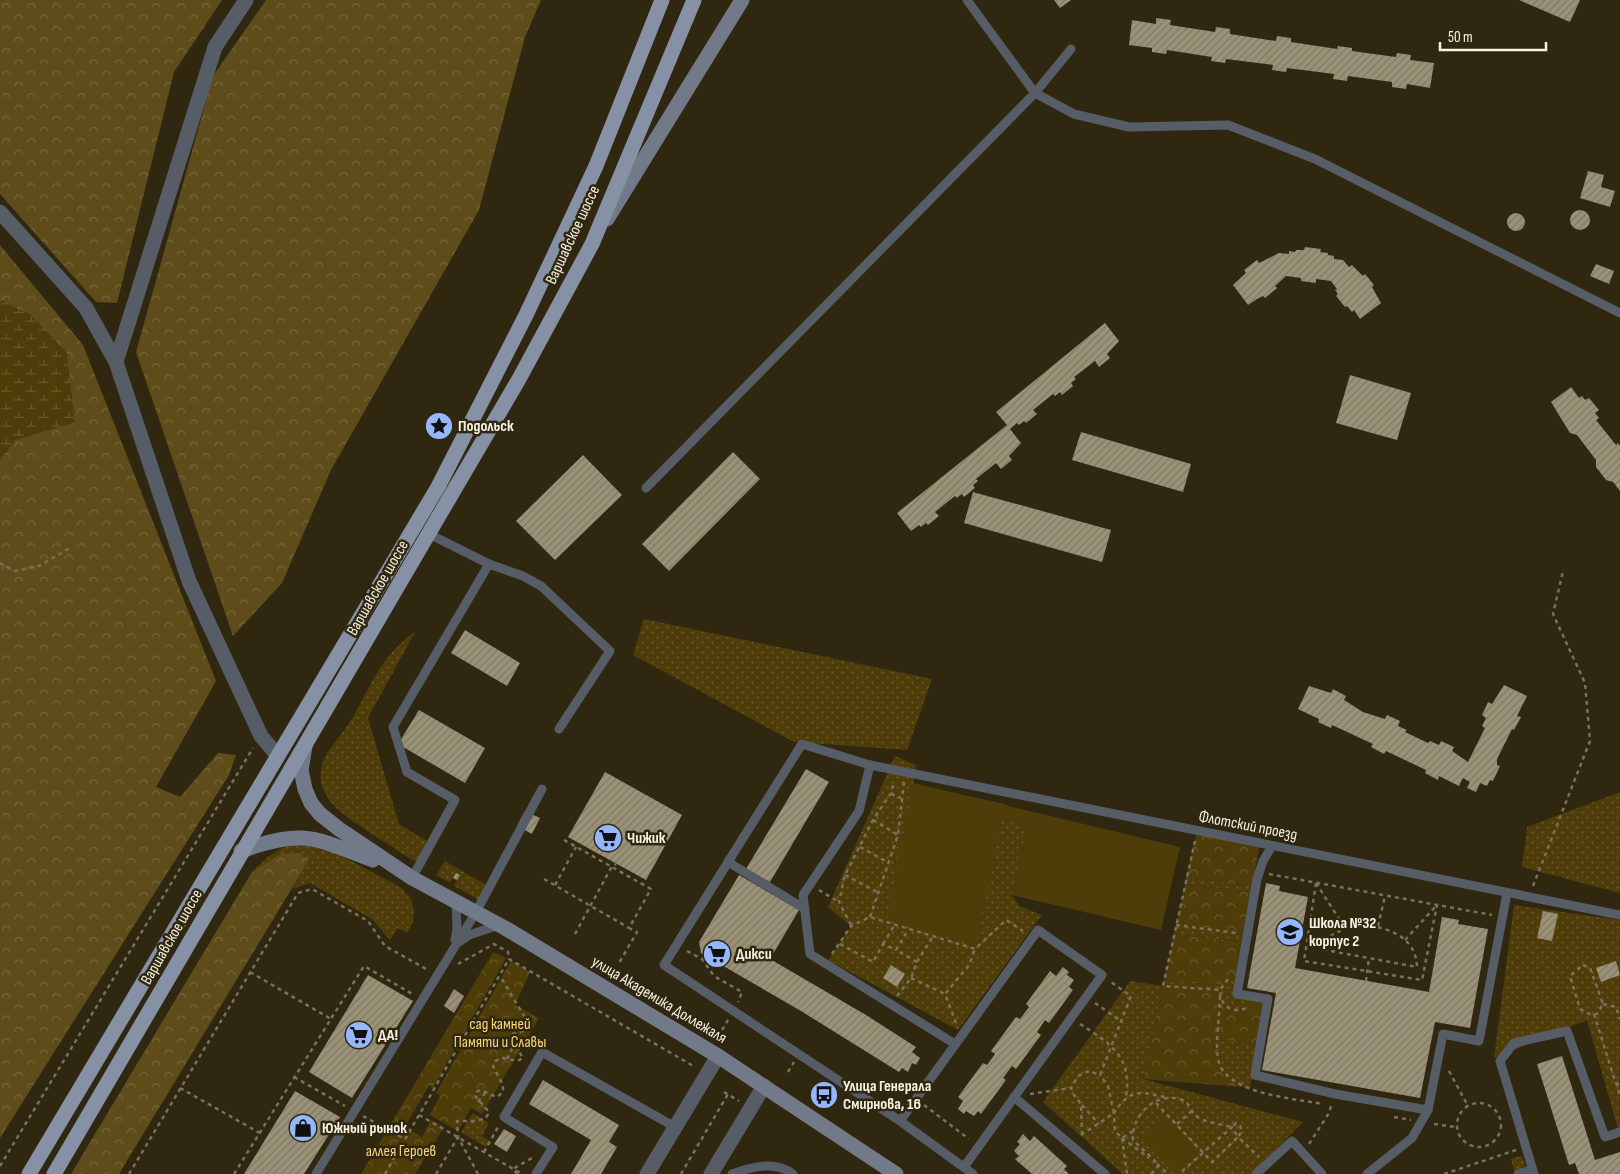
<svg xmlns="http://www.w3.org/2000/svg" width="1620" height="1174" font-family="'Sofia Sans Condensed',sans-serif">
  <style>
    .grass { fill: url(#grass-dots) }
    .forest { fill: url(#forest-crowns) }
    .wetland { fill: url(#wetland-marsh) }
    .park { fill: url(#park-crowns) }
    .garden { fill: #4e3d09 }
    .building { fill: url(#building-hatch) }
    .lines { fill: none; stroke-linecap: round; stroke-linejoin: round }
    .path { stroke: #78715d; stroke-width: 2.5; stroke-dasharray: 4 4; stroke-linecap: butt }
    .lane { stroke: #575d66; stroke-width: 9 }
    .street { stroke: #575d66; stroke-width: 15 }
    .secondary { stroke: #727a8a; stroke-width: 15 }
    .primary { stroke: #8691a5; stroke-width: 15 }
    .labels { text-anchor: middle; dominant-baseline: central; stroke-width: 5; stroke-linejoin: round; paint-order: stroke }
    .street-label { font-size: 16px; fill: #f7f2e4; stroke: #2f2710 }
    .poi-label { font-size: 16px; font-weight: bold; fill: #f7f2e4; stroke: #2f2710; text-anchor: start }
    .park-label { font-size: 16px; fill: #f9d77b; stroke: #2f2710 }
  </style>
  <defs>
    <pattern id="grass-dots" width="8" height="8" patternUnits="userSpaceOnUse" patternTransform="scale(1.25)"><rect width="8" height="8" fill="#4e3d09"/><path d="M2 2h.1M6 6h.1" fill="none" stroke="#685a2d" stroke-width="1.8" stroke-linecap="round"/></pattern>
    <pattern id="forest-crowns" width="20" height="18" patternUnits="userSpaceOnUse" patternTransform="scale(1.25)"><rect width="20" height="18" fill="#5e4d1b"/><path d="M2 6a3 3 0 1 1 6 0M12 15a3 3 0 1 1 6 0" fill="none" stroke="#76673c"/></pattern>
    <pattern id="wetland-marsh" width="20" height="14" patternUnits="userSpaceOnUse" patternTransform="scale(1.25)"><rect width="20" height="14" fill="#4e3d09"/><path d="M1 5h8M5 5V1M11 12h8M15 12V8" fill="none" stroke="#685a2d"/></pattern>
    <pattern id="park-crowns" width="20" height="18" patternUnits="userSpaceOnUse" patternTransform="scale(1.25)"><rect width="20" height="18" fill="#4e3d09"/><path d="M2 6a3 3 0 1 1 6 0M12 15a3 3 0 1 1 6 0" fill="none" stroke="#685a2d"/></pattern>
    <pattern id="building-hatch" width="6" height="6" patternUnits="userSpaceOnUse" patternTransform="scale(1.25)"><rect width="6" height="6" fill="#9a9177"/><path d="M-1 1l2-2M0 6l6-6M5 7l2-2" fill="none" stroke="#7e7865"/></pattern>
  </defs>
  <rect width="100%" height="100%" fill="#2f2710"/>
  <g class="grass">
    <path d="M644 619 932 679 907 750 794 742 633 655Z"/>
    <path d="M415 632 368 718 399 824 432 844 417 863C402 853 387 844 372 834 347 817 311 798 323 762 329 746 345 732 353 717 373 682 381 656 415 632Z"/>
    <path d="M895 756 916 765 913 784 1005 804 1028 825 1012 895 1019 906 1042 915 958 1030 828 960 851 926 828 907Z"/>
    <path d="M1620 792V893L1522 867 1527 827Z"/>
    <path d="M289 844 325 847 402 888 411 899 414 910 413 922 407 933 398 928 390 940 372 919 310 883 292 889 309 860 285 854 252 872 269 856Z"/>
    <path d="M445 861 488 886 479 900 454 886 459 875 456 873 450 883 436 875Z"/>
    <path d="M1186 877 1252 886 1251 892 1185 884Z"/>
    <path d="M1514 905 1620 920V1128L1618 1129 1587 1020 1494 1058Z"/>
    <path d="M1176 925 1243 934 1241 942 1174 934Z"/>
    <path d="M1236 976 1234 997 1254 999C1245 1015 1226 1013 1220 996L1163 986 1143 1079 1303 1122 1251 1174H1123L1043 1102 1130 981 1163 986 1164 981 1222 985 1226 980Z"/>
    <path d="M1219 1040 1257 1044 1250 1089C1223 1083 1218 1064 1219 1040Z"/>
    <path d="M473 1113 489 1123 482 1136 490 1141 486 1147 461 1132Z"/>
    <path d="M1522 1156 1528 1174H1515L1511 1159Z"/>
  </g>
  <g class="forest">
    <path d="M0 0H222L174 72 117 303 96 302 0 194Z"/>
    <path d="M266 0H541L525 37 479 210 331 470 282 583 233 636 136 352 213 76Z"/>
    <path d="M0 245 83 345 216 681 156 787 180 797 218 753 236 755 229 775 0 1138V460L15 440 75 422 3 301 0 303Z"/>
    <path d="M299 853 309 860 119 1174H71L252 872 281 854Z"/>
  </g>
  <path class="wetland" d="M3 301 31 315 67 353 75 422 15 440 0 460V303Z"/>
  <g class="park">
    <path d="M1197 831 1260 843 1252 886 1186 877Z"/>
    <path d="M1185 884 1251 892 1243 934 1176 925Z"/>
    <path d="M1174 934 1241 942 1236 976 1226 980 1223 985 1164 981Z"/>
    <path d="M493 952 506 958 433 1088 429 1085 405 1127 422 1137 431 1120 444 1127 415 1174H361Z"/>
    <path d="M511 961 530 972 515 1005 539 1018 482 1114 471 1108 458 1131 430 1115 440 1096 436 1093Z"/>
    <path d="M1163 986 1220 990C1220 1011 1243 1018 1254 999L1264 1001 1257 1044 1219 1040C1218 1065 1221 1073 1242 1087L1143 1079Z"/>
  </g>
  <g class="garden">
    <path d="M913 783 1180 847 1161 930 1012 895 1028 825 1002 818 976 945 887 920Z"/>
    <path d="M1165 1115 1200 1151 1176 1172 1142 1137Z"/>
  </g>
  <g class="building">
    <path d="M1054 0H1071L1060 8Z"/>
    <path d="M1519 0H1580L1570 22Z"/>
    <path d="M1156 18 1171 20 1170 25 1215 32 1216 27 1230 29V34L1276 41 1277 36 1291 38V42L1337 49 1338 46 1352 48V51L1396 57 1397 53 1411 55 1410 60 1434 63 1430 88 1407 84 1406 89 1392 87V82L1348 76 1347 81 1333 79 1334 74 1287 68 1286 72 1272 70 1273 65 1226 59 1225 63 1211 61 1212 57 1167 50 1166 54 1152 52V48L1129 45 1132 20 1156 24Z"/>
    <path d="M1588 171 1604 175 1601 187 1615 191 1610 207 1580 198Z"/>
    <circle cx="1580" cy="220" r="10"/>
    <circle cx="1516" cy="222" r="9"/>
    <path d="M1305 247 1321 249 1320 252 1328 253V255L1334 256V259L1343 260 1349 267 1352 265 1363 276 1365 274 1374 285 1372 287 1381 303 1360 319 1354 310 1352 312 1347 306 1345 307 1336 296 1338 294 1335 290 1337 289 1331 281 1316 279V283L1301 281V278L1286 276 1275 286 1277 288 1265 298 1263 296 1257 299 1248 305 1233 285 1246 273 1244 270 1257 260 1259 263 1279 253 1289 254V251L1295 252 1296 250H1304Z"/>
    <path d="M1596 264 1614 271 1609 284 1590 276Z"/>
    <path d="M1105 323 1119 341 1107 354 1110 358 1099 367 1095 361 1074 377 1076 379 1071 383 1073 386 1062 395 1060 392 1055 396 1053 394 1033 410 1037 414 1026 423 1024 421 1019 425 1017 423 1010 429 1021 443 1009 456 1012 460 1001 469 996 463 976 479 978 481 973 485 975 488 964 497 962 494 957 498 955 496 935 512 939 516 928 525 926 523 921 527 919 525 911 531 897 513 1007 425 996 412Z"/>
    <path d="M1350 375 1411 393 1397 440 1336 423Z"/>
    <path d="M1571 387 1579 398 1582 396 1585 400 1589 398 1599 410 1595 413 1599 418 1596 420 1616 445 1618 443 1620 446V491L1613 482 1606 480 1596 467V460L1577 435 1570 433 1551 402Z"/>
    <path d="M1081 432 1191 464 1183 492 1072 460Z"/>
    <path d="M733 452 760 479 669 571 642 544Z"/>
    <path d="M583 455 622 495 555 560 516 521Z"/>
    <path d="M973 492 1111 530 1102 562 964 523Z"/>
    <path d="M465 630 520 663 507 686 451 653Z"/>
    <path d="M1504 685 1527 696 1517 716 1521 717 1514 730 1512 729 1497 759V765L1500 766 1493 781 1490 780 1487 786 1480 783 1476 792 1467 788 1470 782 1463 778 1459 786 1439 776 1438 780 1425 773 1426 770 1386 751 1384 754 1371 747 1373 744 1332 725 1331 728 1318 722 1319 719 1298 709 1309 686 1331 693 1333 689 1346 696 1344 700 1363 712 1385 719 1387 715 1400 721 1398 726 1407 730 1405 732 1428 743 1430 741 1439 745 1441 741 1454 747 1452 751 1468 762 1485 728 1482 726 1486 718 1482 715 1488 702 1492 704Z"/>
    <path d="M419 710 485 748 465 783 398 744Z"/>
    <path d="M806 769 829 782 770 882 746 869Z"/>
    <path d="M605 772 682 815 646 880 568 837Z"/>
    <path d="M525 811 540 818 532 834 517 826Z"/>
    <path d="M456 873 460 875 457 880 453 878Z"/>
    <path d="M739 875 799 910 770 959 866 1015 916 1047 912 1052 920 1058 916 1065 912 1063 908 1072 902 1068 899 1072 801 1011 701 953 699 942Z"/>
    <path d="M1266 883 1280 886 1279 891 1308 897 1295 968 1429 992 1442 917 1459 920 1458 924 1488 929 1470 1028 1435 1022 1420 1098 1262 1070 1276 993 1247 988Z"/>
    <path d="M1543 911 1558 914 1552 941 1537 938Z"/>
    <path d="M1616 961 1620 975 1601 982 1596 968Z"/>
    <path d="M891 965 905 974 897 987 883 978Z"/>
    <path d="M1063 967 1069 972 1067 975 1074 980 1069 987 1073 990 1049 1023 1045 1020 1037 1032 1041 1035 1016 1069 1012 1066 1003 1078 1006 1080 981 1114 978 1111 974 1116 966 1111 964 1114 958 1109 963 1101 958 1097 983 1063 987 1065 995 1054 991 1051 1016 1017 1020 1019 1029 1007 1026 1004 1050 971 1056 976Z"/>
    <path d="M368 975 413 1001 352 1098 309 1072Z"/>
    <path d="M454 989 464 996 454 1013 444 1006Z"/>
    <path d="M1562 1056 1595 1160 1620 1152V1174H1579L1575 1163 1569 1165 1537 1064Z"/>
    <path d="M543 1080 619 1125 609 1142 617 1147 601 1174H571L591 1140 529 1104Z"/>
    <path d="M295 1091 340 1117 304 1174H244Z"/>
    <path d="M504 1129 516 1136 507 1152 494 1144Z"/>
    <path d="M1023 1134 1030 1141 1034 1136 1067 1166 1064 1169 1069 1174H1032L1015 1159 1019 1156 1014 1151 1020 1144 1017 1142Z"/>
  </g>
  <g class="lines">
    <g class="path">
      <path d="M0 563 14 571 39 566 70 548"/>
      <path d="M891 794 901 798"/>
      <path d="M873 820 898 835"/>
      <path d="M564 840 651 889 629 928 637 932 619 963"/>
      <path d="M1195 841 1163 986 1220 990"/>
      <path d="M860 847 889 863"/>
      <path d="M1269 874 1492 915"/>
      <path d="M845 875 879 893"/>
      <path d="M544 879 629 928"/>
      <path d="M1316 883 1304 961 1422 980 1437 905"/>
      <path d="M1316 883 1345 928"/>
      <path d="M555 885 576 847"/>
      <path d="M1533 886 1590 741 1585 683 1553 614 1563 571"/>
      <path d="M819 890 839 902"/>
      <path d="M870 917 898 835 904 782"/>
      <path d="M851 925 839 902 845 875 873 820 891 793 894 782"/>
      <path d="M1176 925 1236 933"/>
      <path d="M1362 925C1387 927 1416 936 1417 967L1320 949C1327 933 1345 928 1362 925Z"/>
      <path d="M1378 926 1385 896"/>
      <path d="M575 934 611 868 616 864"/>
      <path d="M1405 940 1436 906"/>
      <path d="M840 944 873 962 883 944 896 950"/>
      <path d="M883 944 894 926"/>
      <path d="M687 951 702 959 714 976 742 992 738 1002"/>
      <path d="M832 954 851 926 870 917 975 949 1006 920 1023 931"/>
      <path d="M917 962 933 936"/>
      <path d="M458 964 494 944 508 952 509 959 695 1067"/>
      <path d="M1583 965 1590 968 1603 1004 1597 1014H1589L1580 1009 1570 976Z"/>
      <path d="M250 972 331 1019"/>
      <path d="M911 978 945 994"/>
      <path d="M1228 979 1220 990C1220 1006 1232 1014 1247 1008"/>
      <path d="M1366 981 1369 958"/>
      <path d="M897 996 911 978 917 962 896 950 908 930"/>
      <path d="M1220 996C1220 1015 1215 1039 1218 1058 1223 1094 1293 1098 1322 1104"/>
      <path d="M1095 1003 1121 1021"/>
      <path d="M1603 1004 1616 1007 1620 1019"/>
      <path d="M1594 1014 1615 1081 1620 1087"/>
      <path d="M956 1023 945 994 969 965 975 949"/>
      <path d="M1080 1024C1111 1044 1132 1056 1126 1097"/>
      <path d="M722 1030 728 1020"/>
      <path d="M507 1059 514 1045"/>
      <path d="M1449 1071 1468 1106"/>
      <path d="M788 1072 794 1062"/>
      <path d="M294 1077 345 1106"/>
      <path d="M1616 1082 1620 1097"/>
      <path d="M180 1088 260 1133"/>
      <path d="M724 1092 739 1101"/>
      <path d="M1030 1094 1071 1088"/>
      <path d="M478 1102 485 1093"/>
      <circle cx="1479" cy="1125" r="22"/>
      <path d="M1156 1103 1212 1162 1238 1137 1232 1127 1179 1174"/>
      <path d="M924 1105 969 1139"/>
      <path d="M1082 1105 1099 1124"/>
      <path d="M419 1115 522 1174"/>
      <path d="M363 1116 405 1139"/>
      <path d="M1394 1117 1411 1120"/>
      <path d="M1177 1124 1192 1111"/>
      <path d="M1434 1124 1455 1127"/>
      <path d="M1133 1131 1122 1138 1115 1131 1114 1113C1131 1087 1141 1092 1169 1098"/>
      <path d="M1081 1135 1114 1113 1108 1086 1100 1075"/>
      <path d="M1082 1135 1081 1104 1074 1095 1071 1088 1078 1076 1089 1071 1100 1075 1131 996 1111 982"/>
      <path d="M1122 1138 1149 1158"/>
      <path d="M1122 1138 1127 1174"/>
      <path d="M1309 1144 1329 1113 1332 1103"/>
      <path d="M484 1152 498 1127"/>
      <path d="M1157 1164 1168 1174"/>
      <path d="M0 1166 253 748"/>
      <path d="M129 1174 298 893 312 889 368 921 385 946 428 970"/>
      <path d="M234 1174 364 966 414 995"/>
      <path d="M385 1174 509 959"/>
      <path d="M436 1174 458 1137"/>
      <path d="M478 1174 458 1137 457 1121H476L486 1118 489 1112 475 1096 476 1092 480 1090 497 1097 503 1092V1085L493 1066 495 1061 503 1058 517 1061 523 1058 512 1040 513 1034 530 1029 529 1024 500 976"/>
      <path d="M517 1174 513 1169 532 1158"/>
      <path d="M681 1174 728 1094"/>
      <path d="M1151 1174 1159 1165 1133 1140C1131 1116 1156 1090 1182 1100 1190 1103 1190 1110 1195 1115 1204 1123 1221 1124 1232 1127L1236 1123 1240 1126 1242 1131 1238 1137 1259 1157"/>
      <path d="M1444 1174 1516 1150"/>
    </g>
    <g class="lane">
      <path d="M967 0 1035 93 1074 114 1129 127 1228 125 1315 159 1620 313"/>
      <path d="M646 488 1035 93 1071 49"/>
      <path d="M489 564 523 576 541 586 610 651 559 729"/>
      <path d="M870 765 859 811 803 895 810 954 955 1044"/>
      <path d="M1272 846 1263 861 1257 879 1237 994 1268 999 1255 1075 1335 1094 1428 1110 1412 1138 1367 1174"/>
      <path d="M730 859 728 862 802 744 870 765 1620 915"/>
      <path d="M730 859 664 965 900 1121"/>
      <path d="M728 862 805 909"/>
      <path d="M412 878 455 800 407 772 393 727 489 564 429 534"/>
      <path d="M455 940 457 929 456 902"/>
      <path d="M459 942 469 935 499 925"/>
      <path d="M1014 1097 1105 1174"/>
      <path d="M1428 1110 1443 1034 1479 1041 1507 893"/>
      <path d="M964 1167 1102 975 1038 930 900 1121 973 1174"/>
      <path d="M316 1174 476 912 542 789"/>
      <path d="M536 1174 553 1147 504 1117 542 1052 675 1127"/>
      <path d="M732 1174C751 1167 775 1160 793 1174"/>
      <path d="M1256 1174 1292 1141 1322 1174"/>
      <path d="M1518 1174 1532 1170"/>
      <path d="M1534 1174 1500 1061 1514 1043 1567 1031 1605 1137 1620 1132"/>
    </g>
    <g class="street">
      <path d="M0 212 86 308 116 362 189 581 261 736 278 756"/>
      <path d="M116 362 215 47 246 0"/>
      <path d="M647 1174 718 1056"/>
      <path d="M711 1174 764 1086"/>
    </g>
    <g class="secondary">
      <path d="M607 219 742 0"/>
      <path d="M305 746 301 770 305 789 311 803 320 814 339 829 412 878 505 928 718 1056 896 1174"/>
      <path d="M241 851C303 828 315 838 373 860"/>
    </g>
    <g class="primary">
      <path d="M29 1174 438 487 526 315 596 166 662 0"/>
      <path d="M54 1174 519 379 592 244 694 0"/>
    </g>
  </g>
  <defs>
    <symbol id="sight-disc" viewBox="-11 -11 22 22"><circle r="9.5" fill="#94b7fd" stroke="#2f2710"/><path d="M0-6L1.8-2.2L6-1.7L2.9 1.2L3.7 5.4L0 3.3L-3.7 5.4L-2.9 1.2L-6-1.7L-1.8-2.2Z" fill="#111"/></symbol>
    <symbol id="supermarket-disc" viewBox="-11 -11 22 22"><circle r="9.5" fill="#94b7fd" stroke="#2f2710"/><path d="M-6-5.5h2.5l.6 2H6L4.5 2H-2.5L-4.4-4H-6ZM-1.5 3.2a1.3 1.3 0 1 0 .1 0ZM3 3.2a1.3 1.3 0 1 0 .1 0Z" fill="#111"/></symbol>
    <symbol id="school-disc" viewBox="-11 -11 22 22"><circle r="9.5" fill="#94b7fd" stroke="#2f2710"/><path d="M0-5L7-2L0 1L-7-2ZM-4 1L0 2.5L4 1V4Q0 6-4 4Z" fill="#111"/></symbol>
    <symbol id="bus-disc" viewBox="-11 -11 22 22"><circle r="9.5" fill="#94b7fd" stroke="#2f2710"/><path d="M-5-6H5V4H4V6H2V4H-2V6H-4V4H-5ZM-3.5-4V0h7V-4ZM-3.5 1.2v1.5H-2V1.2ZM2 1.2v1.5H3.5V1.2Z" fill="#111"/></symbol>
    <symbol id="shop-disc" viewBox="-11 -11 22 22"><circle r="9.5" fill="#94b7fd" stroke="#2f2710"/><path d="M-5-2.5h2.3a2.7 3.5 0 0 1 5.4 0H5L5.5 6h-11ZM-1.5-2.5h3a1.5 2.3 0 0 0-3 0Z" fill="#111"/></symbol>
  </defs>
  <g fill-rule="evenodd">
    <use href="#sight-disc" x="423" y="410" width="32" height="32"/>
    <use href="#supermarket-disc" x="592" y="822" width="32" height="32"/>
    <use href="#school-disc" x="1274" y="916" width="32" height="32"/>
    <use href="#supermarket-disc" x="701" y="938" width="32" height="32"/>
    <use href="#supermarket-disc" x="343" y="1019" width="32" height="32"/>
    <use href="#bus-disc" x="808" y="1079" width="32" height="32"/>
    <use href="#shop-disc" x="287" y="1112" width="32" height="32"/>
  </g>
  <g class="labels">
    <g class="street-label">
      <text transform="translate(573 235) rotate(-65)">Варшавское шоссе</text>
      <text transform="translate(378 588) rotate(-60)">Варшавское шоссе</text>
      <text transform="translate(1248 826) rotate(11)">Флотский проезд</text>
      <text transform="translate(172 937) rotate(-60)">Варшавское шоссе</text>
      <text transform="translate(659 1000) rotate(31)">улица Академика Доллежаля</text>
    </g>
    <g class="poi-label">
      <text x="458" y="426">Подольск</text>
      <text x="627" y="838">Чижик</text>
      <text x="1309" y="923">Школа №32<tspan x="1309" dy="18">корпус 2</tspan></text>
      <text x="736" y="954">Дикси</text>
      <text x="378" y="1035">ДА!</text>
      <text x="843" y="1086">Улица Генерала<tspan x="843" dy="18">Смирнова, 16</tspan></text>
      <text x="322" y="1128">Южный рынок</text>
    </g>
    <g class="park-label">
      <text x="500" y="1024">сад камней<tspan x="500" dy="18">Памяти и Славы</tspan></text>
      <text x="401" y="1151">аллея Героев</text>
    </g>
  </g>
  <path d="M1440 42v8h106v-8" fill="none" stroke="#f7f2e4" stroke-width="2.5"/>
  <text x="1448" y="42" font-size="15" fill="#f7f2e4" stroke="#2f2710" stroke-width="4" paint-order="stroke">50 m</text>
</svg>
